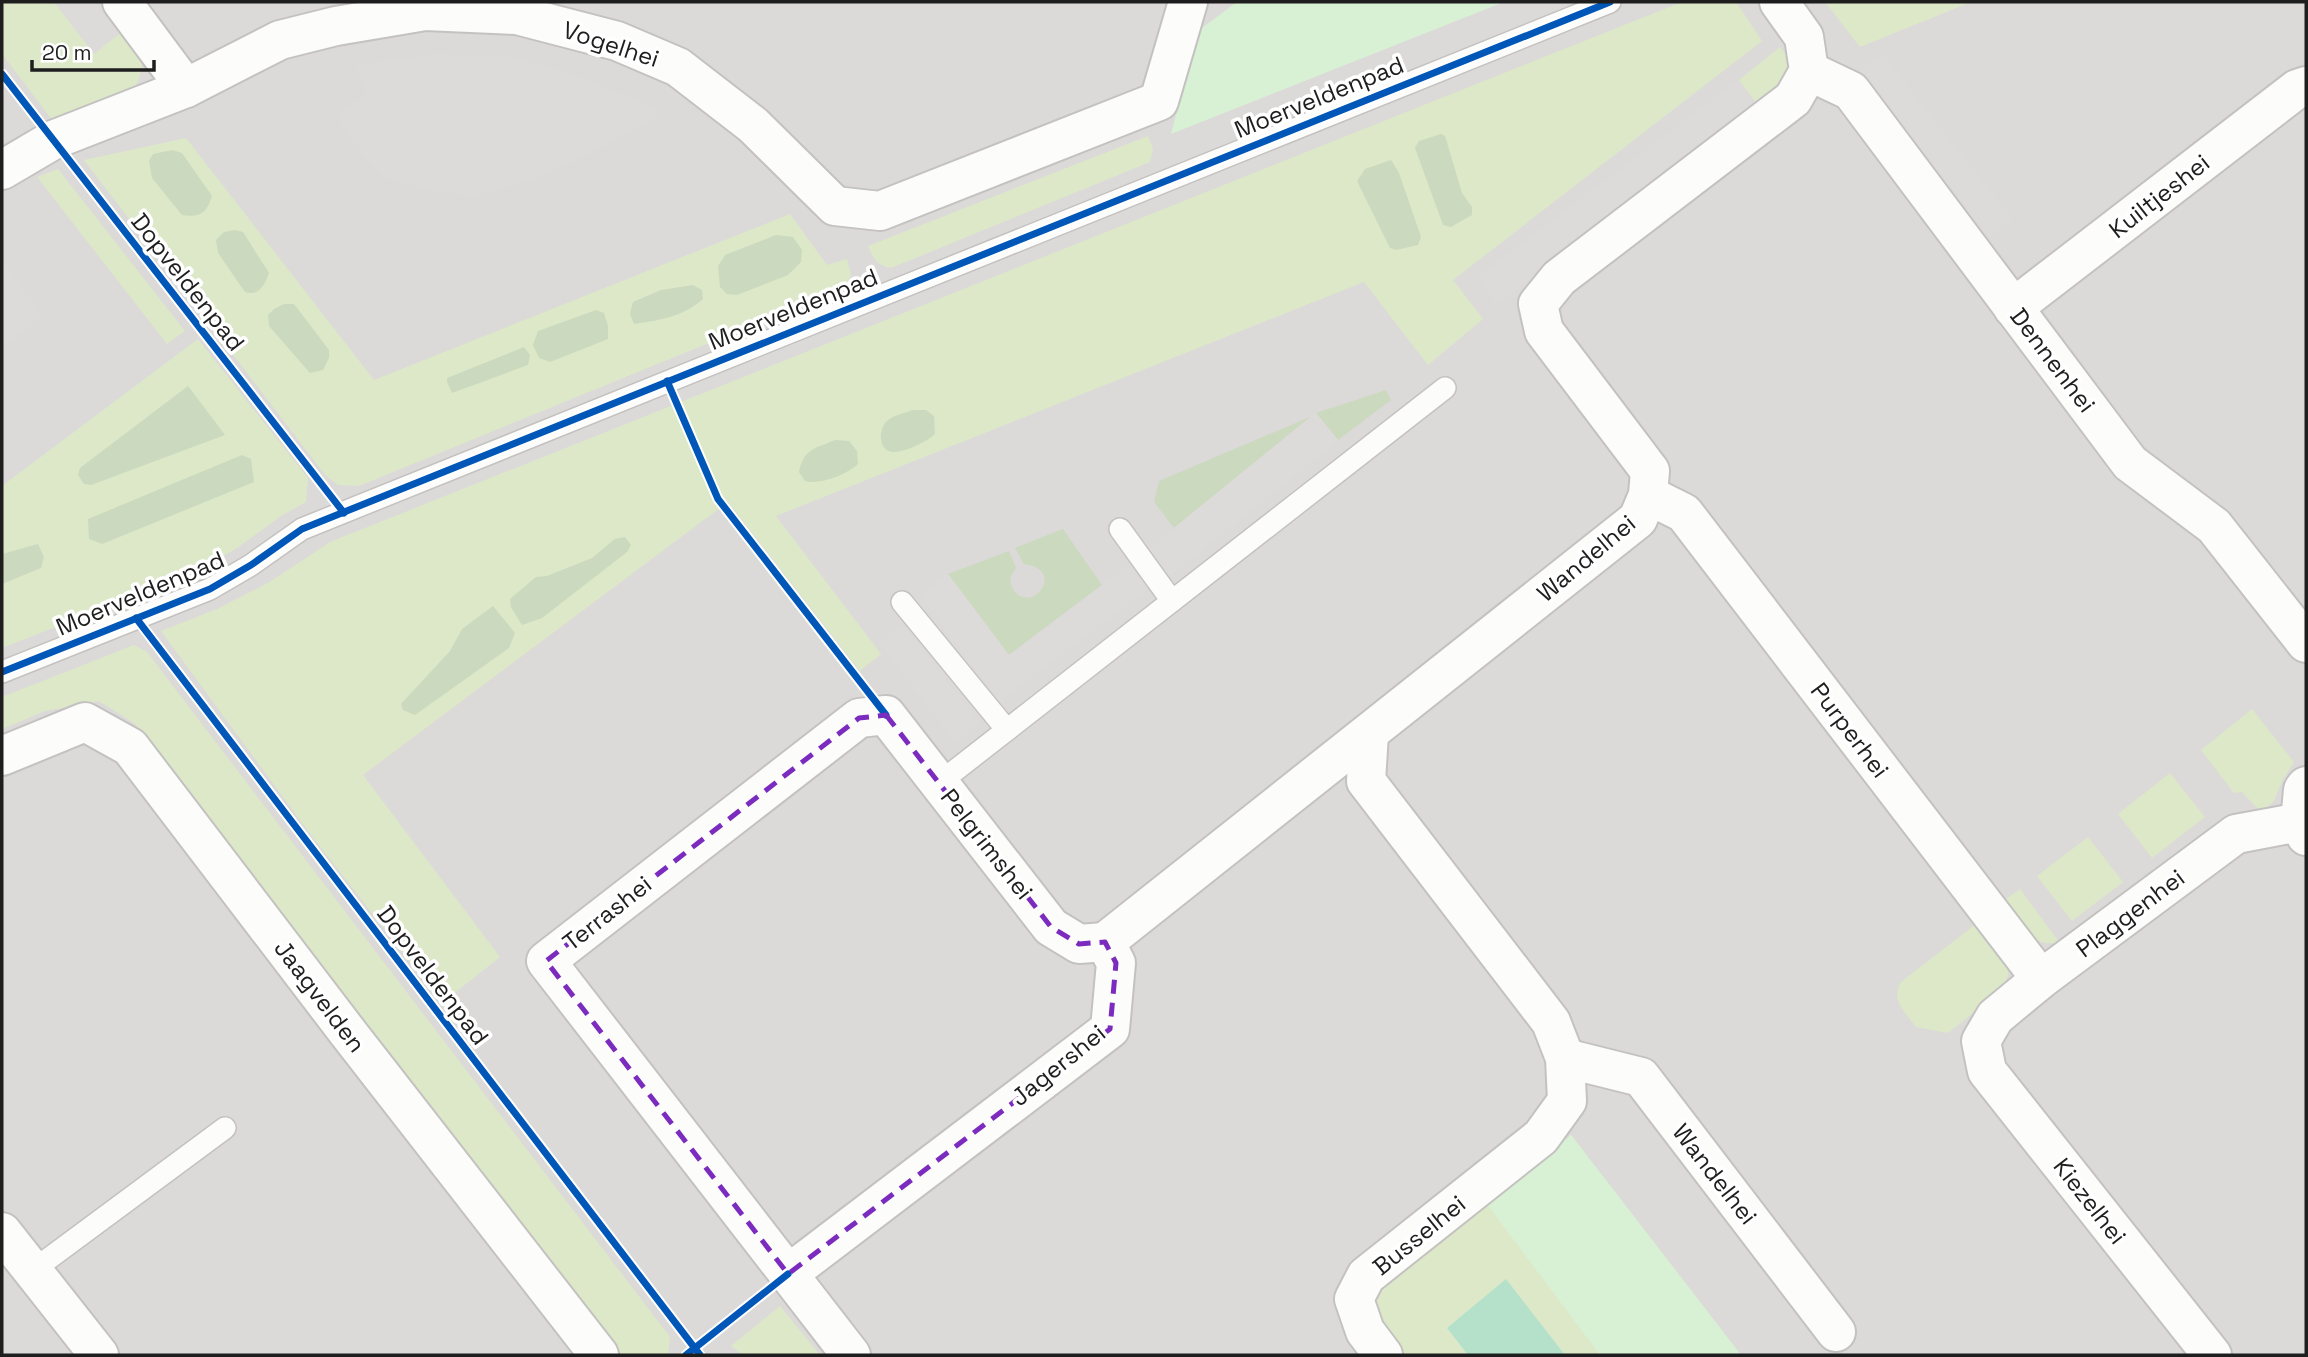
<svg xmlns="http://www.w3.org/2000/svg" width="2308" height="1357" font-family="'Space Grotesk',sans-serif">
  <style>
    .residential { fill: #dcdad8 }
    .grass { fill: #dce8c8 }
    .forest { fill: #cbd9be }
    .park { fill: #d8f1d4 }
    .pitch { fill: #b5e1ca }
    .parking { fill: #dddbda }
    .lines { fill: none; stroke-linecap: round; stroke-linejoin: round }
    .service-casing { stroke: #c4c2c1; stroke-width: 24 }
    .minor-casing { stroke: #c4c2c1; stroke-width: 42 }
    .service { stroke: #fcfcfb; stroke-width: 21 }
    .minor { stroke: #fcfcfb; stroke-width: 38 }
    .cycleway-casing { stroke: #fff; stroke-width: 11 }
    .cycleway { stroke: #0057b8; stroke-width: 7 }
    .marked { fill: none; stroke: #7b2cbf; stroke-width: 5; stroke-dasharray: 14 9; stroke-linejoin: round }
    .labels { text-anchor: middle; dominant-baseline: central; stroke-width: 7; stroke-linejoin: round; paint-order: stroke }
    .street-label { font-size: 24px; fill: #1e1e1e; stroke: #fff }
  </style>
  <rect width="100%" height="100%" fill="#edeae7"/>
  <rect class="residential" x="2" y="2" width="2304" height="1353"/>
  <g class="grass">
    <path d="M2 2H54L94 53 124 30C142 53 148 62 134 89L54 122 2 54Z"/>
    <path d="M1682 2H1736L1762 41 1453 280 1483 319 1428 365 1364 282 776 516 881 654 860 671 728 502 363 775 500 957 442 1003 308 831 161 631 217 609 268 583 330 542Z"/>
    <path d="M1825 2H1971L1860 47Z"/>
    <path d="M1780 47 1789 59C1787 79 1774 93 1759 107L1739 80Z"/>
    <path d="M1148 136 1153 149 1150 162 891 268C877 265 874 260 868 246Z"/>
    <path d="M186 138 374 380 790 214 827 265 847 259 851 274 846 287 359 486 338 485 326 476 84 160Z"/>
    <path d="M58 169 185 331 167 344 37 177Z"/>
    <path d="M198 339 308 478 306 502 281 516 237 548 196 572 2 648V486Z"/>
    <path d="M134 645 147 652 670 1337 668 1355H620L134 723 99 701 45 711 2 729V697Z"/>
    <path d="M2252 709 2294 762 2283 779 2274 801 2261 812 2242 792 2234 793 2201 750Z"/>
    <path d="M2170 773 2205 817 2152 858 2118 814Z"/>
    <path d="M2088 837 2123 882 2072 921 2037 876Z"/>
    <path d="M2020 889 2059 942C2032 950 2017 920 2002 902Z"/>
    <path d="M1981 920 2008 963V975L2003 989 1948 1033 1916 1027C1905 1012 1890 1000 1901 982Z"/>
    <path d="M1571 1135 1741 1355H1399C1381 1332 1365 1312 1383 1284Z"/>
    <path d="M780 1306 820 1355H743L731 1346Z"/>
  </g>
  <g class="forest">
    <path d="M1441 134 1445 136 1462 193 1472 207V215L1451 227 1443 225 1415 148 1419 141Z"/>
    <path d="M172 150 182 153 212 196C207 213 199 218 182 215L152 178 149 161 153 154Z"/>
    <path d="M1391 160 1399 173 1421 237 1418 245 1396 250 1390 248 1357 181 1365 169Z"/>
    <path d="M235 230 243 232 269 273C265 284 259 297 245 292L218 253 216 240 224 232Z"/>
    <path d="M776 235 793 237 802 250 801 262 788 275 737 295 727 294 720 287 718 266 725 255Z"/>
    <path d="M693 285 702 290 703 299C682 317 661 320 634 324L630 314 633 302 661 290Z"/>
    <path d="M284 304H294L329 350V358L323 370 310 373 269 326 268 315 274 309Z"/>
    <path d="M596 310 604 313 608 326V339L550 362 539 358 533 345 538 331Z"/>
    <path d="M524 347 530 355 528 365 452 393 447 382V378Z"/>
    <path d="M188 386 225 435 91 485 84 484 78 475 80 468Z"/>
    <path d="M1386 390 1391 400 1338 440 1316 413Z"/>
    <path d="M913 410H926L934 416 935 434C928 441 905 452 894 452 878 452 878 429 887 421 893 415 905 413 913 410Z"/>
    <path d="M1310 417 1174 528 1154 502 1159 481Z"/>
    <path d="M835 440 849 441 857 451 858 464C846 475 820 485 805 481L799 472C804 448 815 449 835 440Z"/>
    <path d="M242 455 251 459 254 482 102 544 89 539 88 519Z"/>
    <path d="M1063 529 1102 585 1009 655 948 574 1009 551 1016 568C1011 574 1008 581 1013 589 1030 617 1068 570 1024 564L1015 548Z"/>
    <path d="M625 537 631 545 627 552 542 618 522 625 511 607 510 599 536 577 547 576 592 558 615 539Z"/>
    <path d="M38 544 44 557 41 568 2 584V554Z"/>
    <path d="M493 606 515 633 509 648 415 715 403 710 401 704 450 651 462 629Z"/>
  </g>
  <g class="park">
    <path d="M1237 2H1504L1171 134 1198 31Z"/>
    <path d="M1571 1135 1741 1355H1600L1486 1203Z"/>
  </g>
  <path class="pitch" d="M1506 1279 1565 1355H1468L1447 1328Z"/>
  <g class="parking">
    <path d="M54 2H103L124 30 94 54Z"/>
    <path d="M1882 53 2013 219 1987 239 1857 73Z"/>
    <path d="M436 54 512 57 570 74 631 98 660 114 601 148 539 177 475 196 426 189 389 179 364 155 337 117 368 92 356 65Z"/>
    <path d="M1739 80 1759 107 1497 304 1478 277Z"/>
    <path d="M2 259 44 316 2 348Z"/>
    <path d="M1316 413 1338 440 1170 576 1148 549Z"/>
    <path d="M1130 564 1149 588 1000 701 920 595 948 574 1009 655Z"/>
    <path d="M903 624 980 723 955 742 878 643Z"/>
  </g>
  <g class="lines">
    <defs>
      <g id="service">
        <path d="M1120 529 1172 601"/>
        <path d="M902 602 1007 730"/>
        <path d="M2 672 210 589 251 565 302 529 1610 2"/>
        <path d="M939 783 1445 388"/>
        <path d="M32 1271 225 1128"/>
      </g>
      <g id="minor">
        <path d="M122 2 186 88"/>
        <path d="M1809 71 1851 91 2130 463 2214 526 2306 643"/>
        <path d="M2 170 53 140 186 88 280 40 336 26 425 11 517 15 617 41 678 67 753 125 835 206 880 211 1159 101 1188 2"/>
        <path d="M2013 308 2297 89 2306 86"/>
        <path d="M1648 495 1684 513 2041 979"/>
        <path d="M1369 734 1366 781 1551 1022 1565 1058 1567 1101 1541 1137 1366 1276 1354 1299 1365 1331 1383 1355"/>
        <path d="M2 756 85 722 130 747 349 1034 599 1355"/>
        <path d="M2306 786 2303 790 2300 822 2306 836"/>
        <path d="M1565 1058 1641 1077 1836 1332"/>
        <path d="M2 1232 99 1355"/>
        <path d="M788 1274 1110 1029 1116 963 1105 942 1638 519 1648 495 1650 471 1544 331 1538 304 1559 278 1793 99 1809 71 1804 37 1779 2"/>
        <path d="M851 1355 546 961 859 718 886 715 1051 927 1079 944 1105 942"/>
        <path d="M2212 1355 1987 1071 1981 1041 1995 1017 2041 979 2236 834 2300 822"/>
      </g>
    </defs>
    <use href="#service" class="service-casing"/>
    <use href="#minor" class="minor-casing"/>
    <use href="#service" class="service"/>
    <use href="#minor" class="minor"/>
    <defs>
      <g id="cycleway">
        <path d="M2 74 344 513"/>
        <path d="M667 381 718 499 886 715"/>
        <path d="M136 618 700 1355"/>
        <path d="M2 672 210 589 251 565 302 529 1610 2"/>
        <path d="M686 1355 788 1274"/>
      </g>
    </defs>
    <use href="#cycleway" class="cycleway-casing"/>
    <use href="#cycleway" class="cycleway"/>
  </g>
  <path class="marked" d="M886 715 1051 927 1079 944 1105 942 1116 963 1110 1029 788 1274 546 961 859 718Z"/>
  <g class="labels">
    <g class="street-label">
      <text transform="translate(611 44) rotate(18)">Vogelhei</text>
      <text transform="translate(1319 97) rotate(-22)">Moerveldenpad</text>
      <text transform="translate(2159 196) rotate(-38)">Kuiltjeshei</text>
      <text transform="translate(188 282) rotate(52)">Dopveldenpad</text>
      <text transform="translate(793 309) rotate(-22)">Moerveldenpad</text>
      <text transform="translate(2053 360) rotate(53)">Dennenhei</text>
      <text transform="translate(1586 558) rotate(-40)">Wandelhei</text>
      <text transform="translate(140 593) rotate(-23)">Moerveldenpad</text>
      <text transform="translate(1850 730) rotate(53)">Purperhei</text>
      <text transform="translate(987 844) rotate(52)">Pelgrimshei</text>
      <text transform="translate(607 913) rotate(-38)">Terrashei</text>
      <text transform="translate(2130 913) rotate(-37)">Plaggenhei</text>
      <text transform="translate(433 975) rotate(53)">Dopveldenpad</text>
      <text transform="translate(320 996) rotate(53)">Jaagvelden</text>
      <text transform="translate(1058 1065) rotate(-39)">Jagershei</text>
      <text transform="translate(1715 1174) rotate(52)">Wandelhei</text>
      <text transform="translate(2090 1201) rotate(52)">Kiezelhei</text>
      <text transform="translate(1419 1235) rotate(-39)">Busselhei</text>
    </g>
  </g>
  <rect width="2308" height="1357" fill="none" stroke="#1e1e1e" stroke-width="7"/>
  <path d="M32 60v10h122v-10" fill="none" stroke="#1e1e1e" stroke-width="3.5"/>
  <text x="42" y="60" font-size="21" fill="#1e1e1e" stroke="#ffffff" stroke-width="5" paint-order="stroke">20 m</text>
</svg>
